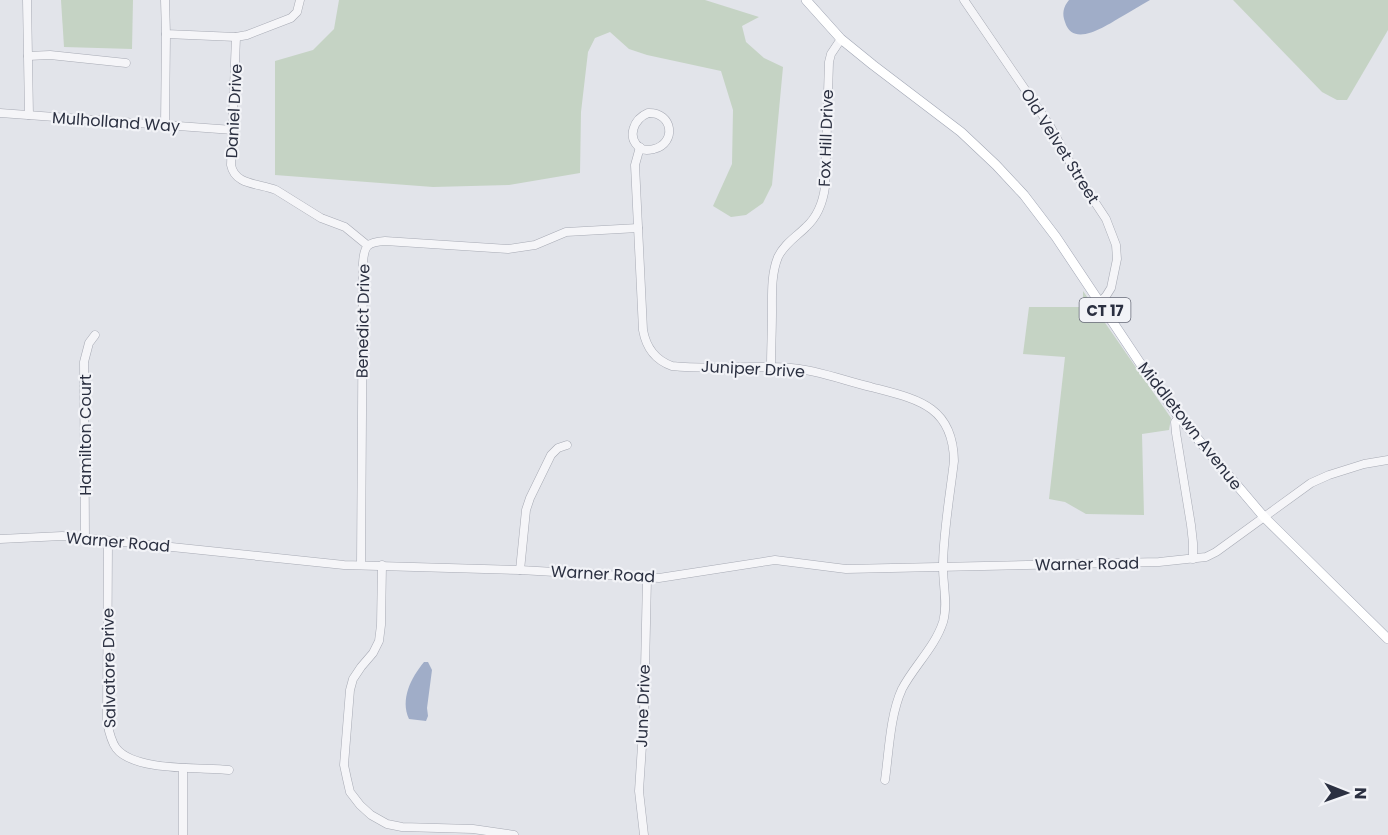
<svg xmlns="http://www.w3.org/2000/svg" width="1388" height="835" font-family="Poppins,sans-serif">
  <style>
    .green { fill: #c5d3c4 }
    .water { fill: #a0adc8 }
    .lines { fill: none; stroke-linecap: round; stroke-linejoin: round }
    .minor-casing { stroke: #a7aab4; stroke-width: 9 }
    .major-casing { stroke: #a2a7b5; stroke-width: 10 }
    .minor { stroke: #f5f5f8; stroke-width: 8 }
    .major { stroke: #fff; stroke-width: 9 }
    .labels { text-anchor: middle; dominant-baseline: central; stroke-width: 4.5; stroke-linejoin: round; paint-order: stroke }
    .shield { fill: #f2f3f7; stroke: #676a78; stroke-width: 1.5 }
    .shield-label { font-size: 15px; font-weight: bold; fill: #2b3041 }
    .street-label { font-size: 16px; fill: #2b3041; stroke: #f2f3f7 }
  </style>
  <rect width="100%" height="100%" fill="#e2e4ea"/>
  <g class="green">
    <path d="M61 0H133L132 49 64 47Z"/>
    <path d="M339 0H705L759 17 742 26 746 42 764 58 783 67 772 185 763 203 746 215 731 217 713 206 732 164 733 110 721 71 647 55 629 49 610 32 595 38 588 52 581 112 580 173 509 185 433 187 275 175V61L313 50 334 29Z"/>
    <path d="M1233 0H1388V30L1347 100H1337L1322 92Z"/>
    <path d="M1083 291 1171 418 1169 430 1142 434 1144 515 1086 514 1065 502 1049 499 1065 357 1023 354 1029 307H1083Z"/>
  </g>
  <g class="water">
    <path d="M1069 0H1150C1140 6 1131 11 1121 17 1107 25 1073 49 1065 22 1062 14 1063 7 1069 0Z"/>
    <path d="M424 662H428L432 670 427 708 428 716 426 721 409 719C400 699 411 678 424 662Z"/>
  </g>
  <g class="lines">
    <defs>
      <g id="minor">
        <path d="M27 0 29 115"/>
        <path d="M165 0 166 34 236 37 247 35 291 18 297 12 300 0"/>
        <path d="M964 0 1050 126 1077 175 1106 219 1116 245 1117 259 1111 288 1106 296 1100 302"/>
        <path d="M236 37 231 165C235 186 260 183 276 190L321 218 345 227 367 245"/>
        <path d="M28 56 50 55 126 63"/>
        <path d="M0 113 233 130"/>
        <path d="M648 113C673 112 677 143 654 149 649 150 645 151 640 148 626 137 634 119 648 113Z"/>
        <path d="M165 125 166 34"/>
        <path d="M640 147 635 165 643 330C646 347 655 360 672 366 711 370 752 365 791 368 818 370 845 381 871 387 916 399 953 405 954 461 950 495 943 534 943 567 943 585 948 605 943 622 935 647 914 666 902 689 890 715 889 751 885 780"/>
        <path d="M771 367C771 349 772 330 772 312 772 294 771 274 778 257 784 244 796 237 806 227 818 216 823 202 825 187L829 62 831 54 841 39"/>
        <path d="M1179 417 1175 422 1176 433 1191 525 1193 543V559"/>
        <path d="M85 538 84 362 89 343 95 335"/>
        <path d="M0 539 62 536 85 538 344 565 520 570 659 578 775 560 846 569 1159 562 1206 557 1216 552 1311 483 1329 475 1364 464 1388 460"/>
        <path d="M108 541 107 722C109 732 111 741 116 748 134 772 202 767 229 770"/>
        <path d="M361 565 363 263C364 246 367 242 385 241L508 249 535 245 566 232 638 228"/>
        <path d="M382 565 381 625 379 641 373 653 361 667 353 679 350 690 344 765 347 779 350 792 360 805 371 815 387 824 402 827 473 829 514 835"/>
        <path d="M520 570 526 510 530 498 551 455 558 448 567 445"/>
        <path d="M183 835V769"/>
        <path d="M644 835 639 791 644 715 647 578"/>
      </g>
      <path id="major" d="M806 0 841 39 873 65 961 132 996 165 1024 195 1056 237 1140 363 1179 417 1264 517 1388 639"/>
    </defs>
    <use href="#minor" class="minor-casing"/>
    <use href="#major" class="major-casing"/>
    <use href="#minor" class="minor"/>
    <use href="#major" class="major"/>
  </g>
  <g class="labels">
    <rect class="shield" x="1079.5" y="298" width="51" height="24" rx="4.5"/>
    <g class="shield-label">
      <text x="1105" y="310">CT 17</text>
    </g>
    <g class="street-label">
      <text transform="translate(234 111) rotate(-87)">Daniel Drive</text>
      <text transform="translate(116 122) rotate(4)">Mulholland Way</text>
      <text transform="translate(826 138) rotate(-88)">Fox Hill Drive</text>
      <text transform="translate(1060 146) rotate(58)">Old Velvet Street</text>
      <text transform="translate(363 321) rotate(-89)">Benedict Drive</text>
      <text transform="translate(753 369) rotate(3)">Juniper Drive</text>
      <text transform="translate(1190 426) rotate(52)">Middletown Avenue</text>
      <text transform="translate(85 435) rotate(-90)">Hamilton Court</text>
      <text transform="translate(118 542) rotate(5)">Warner Road</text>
      <text transform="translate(1087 564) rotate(-1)">Warner Road</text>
      <text transform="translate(603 574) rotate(3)">Warner Road</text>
      <text transform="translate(109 668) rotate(-91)">Salvatore Drive</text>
      <text transform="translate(643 706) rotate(-88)">June Drive</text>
    </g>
  </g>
  <g transform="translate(1346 793) rotate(91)" stroke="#f2f3f7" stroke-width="4.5" paint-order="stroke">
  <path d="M0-4.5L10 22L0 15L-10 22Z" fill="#2b3041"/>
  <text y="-9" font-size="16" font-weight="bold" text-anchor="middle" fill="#2b3041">N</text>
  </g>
</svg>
